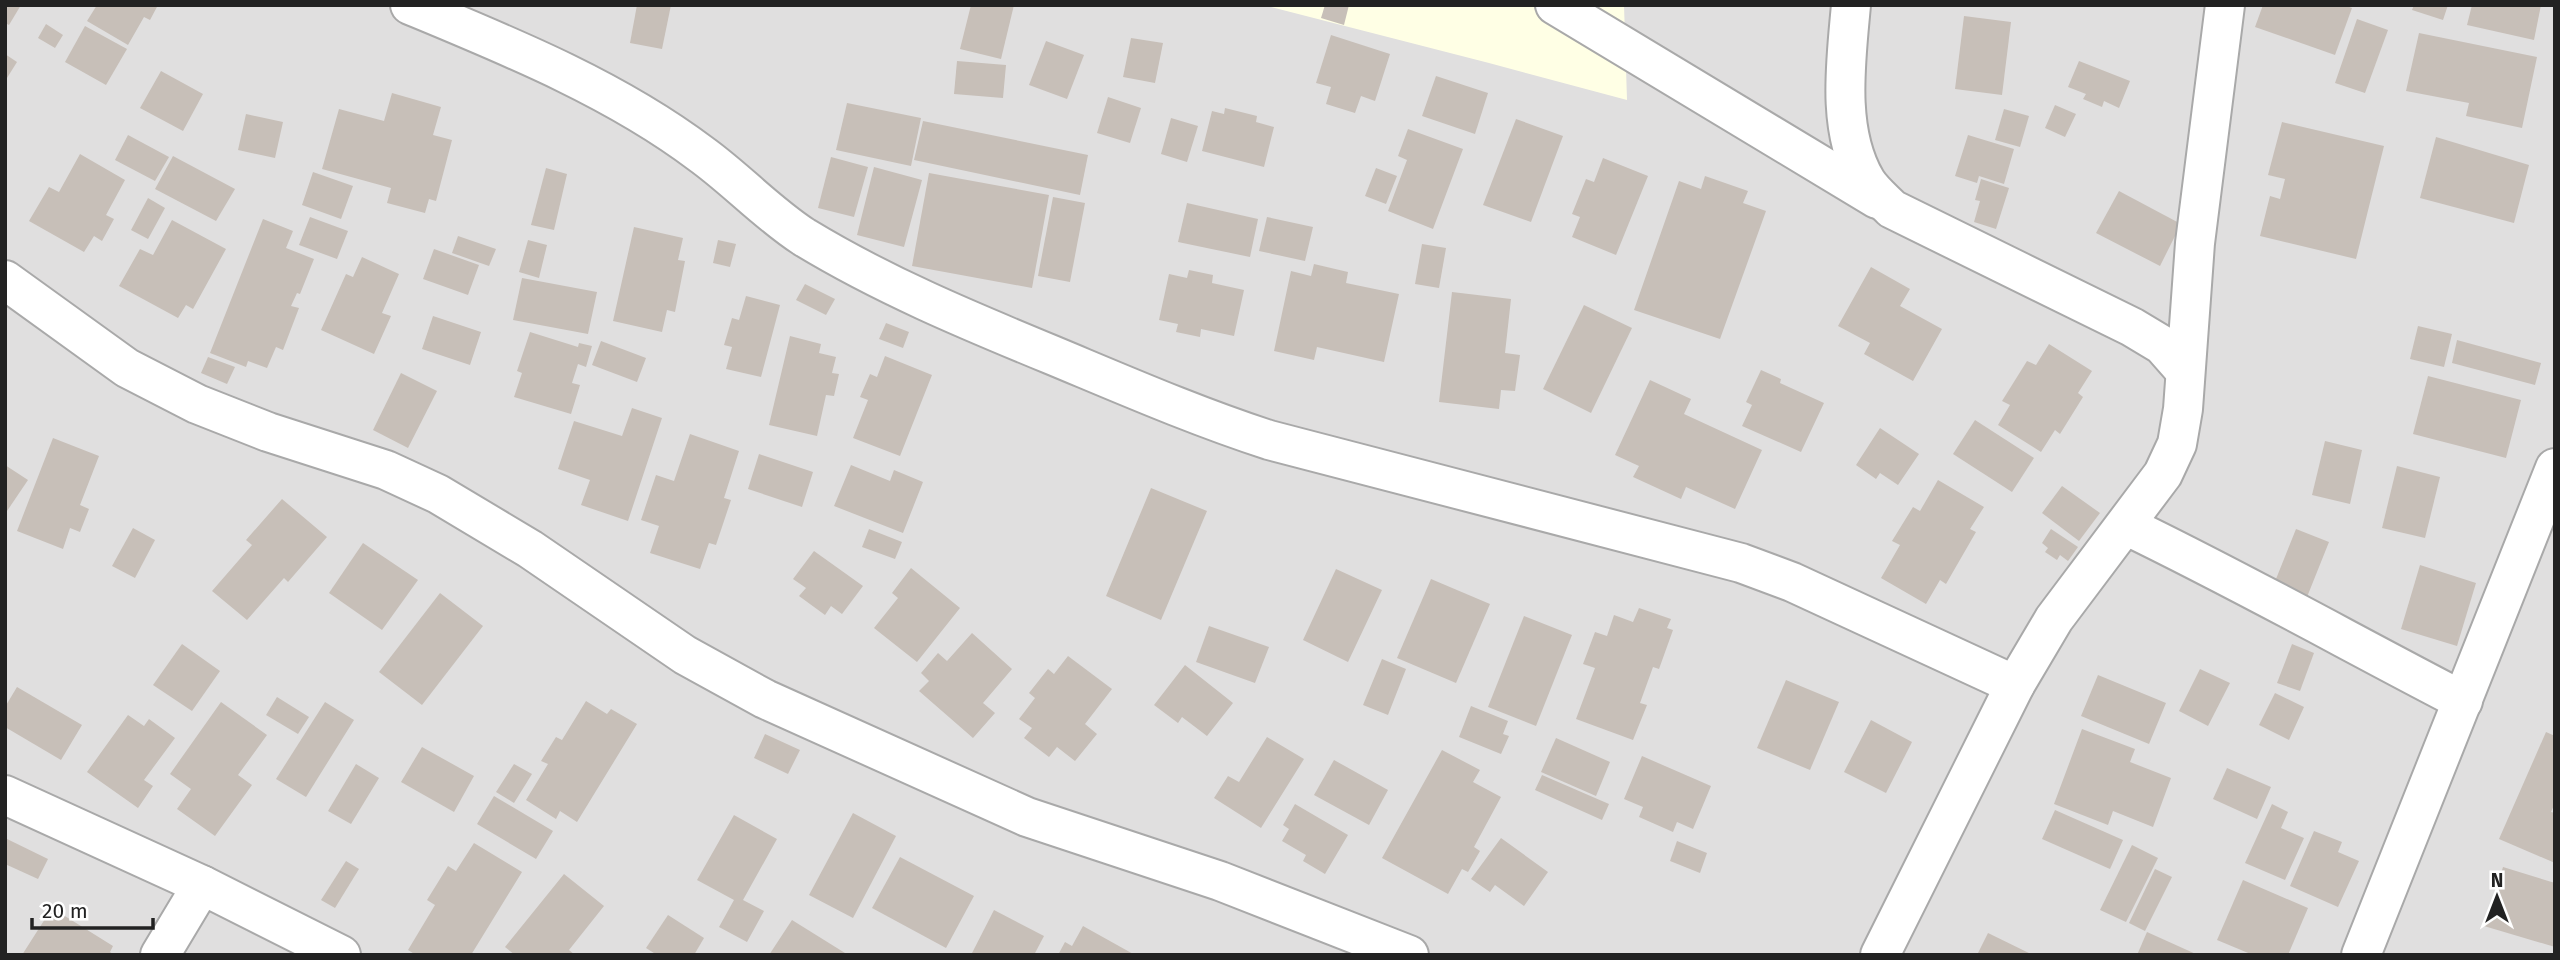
<svg xmlns="http://www.w3.org/2000/svg" width="2560" height="960" font-family="'Fira Sans',sans-serif">
  <style>
    .residential { fill: #e0dfdf }
    .education { fill: #ffffe5 }
    .building { fill: #c7bfb8 }
    .lines { fill: none; stroke-linecap: round; stroke-linejoin: round }
    .minor-casing { stroke: #a9a9a9; stroke-width: 42 }
    .minor { stroke: #fff; stroke-width: 38 }
  </style>
  <rect width="100%" height="100%" fill="#f2efe9"/>
  <rect class="residential" x="5" y="5" width="2550" height="950"/>
  <path class="education" d="M1263 5H1624L1627 100 1489 63Z"/>
  <g class="building">
    <path d="M5 5H21L9 25 5 23Z"/>
    <path d="M97 5H158L150 20 144 17 128 45 87 21Z"/>
    <path d="M637 5H671L662 49 630 43Z"/>
    <path d="M971 5H1014L1001 59 960 49Z"/>
    <path d="M1325 5H1349L1344 25 1321 18Z"/>
    <path d="M2263 5H2344L2352 8 2335 55 2255 27Z"/>
    <path d="M2414 5H2448L2443 20 2412 10Z"/>
    <path d="M2472 5H2541L2534 40 2467 25Z"/>
    <path d="M1964 16 2011 22 2002 95 1955 89Z"/>
    <path d="M2357 19 2388 30 2365 93 2335 83Z"/>
    <path d="M46 24 63 35 55 48 38 38Z"/>
    <path d="M85 26 127 49 106 85 65 62Z"/>
    <path d="M2419 33 2537 57 2522 128 2466 116 2469 103 2406 91Z"/>
    <path d="M1331 35 1390 54 1375 101 1361 96 1355 113 1326 104 1331 87 1316 83Z"/>
    <path d="M1131 38 1163 43 1155 83 1123 77Z"/>
    <path d="M1046 41 1084 55 1067 99 1029 85Z"/>
    <path d="M5 54 17 62 7 78 5 77Z"/>
    <path d="M957 61 1006 65 1003 98 954 94Z"/>
    <path d="M2079 61 2130 81 2119 108 2104 101 2102 107 2083 99 2086 94 2068 87Z"/>
    <path d="M161 71 203 94 183 131 140 108Z"/>
    <path d="M1436 76 1488 93 1475 134 1422 116Z"/>
    <path d="M392 93 441 107 433 135 452 140 436 201 429 199 425 213 387 203 391 188 322 169 339 109 384 121Z"/>
    <path d="M1108 97 1141 108 1130 143 1097 133Z"/>
    <path d="M847 103 921 118 911 166 836 150Z"/>
    <path d="M2055 105 2076 114 2065 137 2045 128Z"/>
    <path d="M1225 108 1257 116 1256 122 1274 127 1264 167 1202 151 1212 111 1224 114Z"/>
    <path d="M2004 109 2029 116 2020 147 1995 140Z"/>
    <path d="M246 114 283 122 275 158 238 150Z"/>
    <path d="M1171 118 1198 126 1187 162 1161 154Z"/>
    <path d="M1516 119 1563 136 1531 222 1483 205Z"/>
    <path d="M923 121 1088 155 1080 195 914 160Z"/>
    <path d="M2282 122 2384 146 2356 259 2260 236 2270 196 2280 199 2285 179 2268 175Z"/>
    <path d="M1408 129 1463 149 1433 229 1388 211 1407 160 1398 156Z"/>
    <path d="M128 135 169 157 155 181 115 160Z"/>
    <path d="M1968 135 2014 149 2004 184 1979 176 1977 183 1955 176Z"/>
    <path d="M2436 137 2529 165 2514 223 2420 198Z"/>
    <path d="M80 154 125 180 106 215 114 219 102 241 94 236 84 252 29 221 49 187 59 192Z"/>
    <path d="M173 156 235 189 216 221 155 189Z"/>
    <path d="M831 157 868 167 854 217 818 208Z"/>
    <path d="M1603 158 1648 176 1616 255 1572 237 1580 217 1572 214 1586 179 1594 182Z"/>
    <path d="M874 167 922 180 904 247 857 235Z"/>
    <path d="M546 168 567 174 554 230 531 225Z"/>
    <path d="M1376 168 1397 176 1386 204 1365 196Z"/>
    <path d="M313 172 353 186 341 219 302 205Z"/>
    <path d="M929 173 1049 195 1032 288 912 266Z"/>
    <path d="M1705 176 1748 191 1743 203 1766 211 1720 339 1634 310 1679 181 1701 189Z"/>
    <path d="M1981 179 2009 188 1996 229 1974 222 1980 201 1975 200Z"/>
    <path d="M2119 191 2181 224 2160 266 2096 233Z"/>
    <path d="M1053 197 1085 203 1070 282 1038 276Z"/>
    <path d="M148 198 165 208 148 239 131 230Z"/>
    <path d="M1187 203 1258 219 1250 257 1178 242Z"/>
    <path d="M310 217 348 231 337 259 299 245Z"/>
    <path d="M1267 217 1313 227 1305 261 1259 251Z"/>
    <path d="M263 219 293 231 286 248 314 259 300 294 297 293 291 306 299 308 283 350 276 347 267 368 248 361 246 367 210 353Z"/>
    <path d="M172 220 226 249 193 309 186 305 178 318 119 286 140 249 153 255Z"/>
    <path d="M634 227 683 238 678 260 685 261 675 312 667 310 662 332 613 321Z"/>
    <path d="M458 236 496 249 489 266 452 253Z"/>
    <path d="M528 240 547 245 539 278 519 272Z"/>
    <path d="M718 240 736 244 730 267 713 263Z"/>
    <path d="M1422 244 1446 248 1439 288 1415 284Z"/>
    <path d="M434 249 479 265 468 295 423 279Z"/>
    <path d="M362 257 399 274 382 313 391 316 374 354 321 330 346 274 353 277Z"/>
    <path d="M1314 264 1348 272 1346 283 1399 294 1384 362 1317 347 1314 360 1274 351 1291 271 1311 276Z"/>
    <path d="M1871 267 1910 289 1900 306 1942 329 1913 381 1864 354 1870 343 1838 326Z"/>
    <path d="M1189 270 1213 275 1212 283 1244 290 1234 336 1201 329 1200 337 1176 332 1178 324 1159 320 1169 274 1187 278Z"/>
    <path d="M522 278 597 292 588 334 513 320Z"/>
    <path d="M805 284 835 299 826 315 796 300Z"/>
    <path d="M1452 292 1511 299 1505 353 1520 355 1515 391 1501 390 1499 409 1439 402Z"/>
    <path d="M746 296 780 305 761 377 726 369 732 347 724 345 732 318 739 320Z"/>
    <path d="M1584 305 1632 328 1591 413 1543 389Z"/>
    <path d="M433 316 481 332 470 365 422 349Z"/>
    <path d="M886 323 909 332 903 348 879 339Z"/>
    <path d="M2418 326 2452 334 2444 367 2410 359Z"/>
    <path d="M530 332 578 347 579 343 592 346 586 367 578 364 572 383 580 385 571 414 514 397 522 373 517 371Z"/>
    <path d="M790 336 821 344 819 353 836 357 832 373 839 374 834 396 826 395 817 436 769 425Z"/>
    <path d="M2457 340 2541 363 2535 385 2452 363Z"/>
    <path d="M601 341 646 358 637 382 592 365Z"/>
    <path d="M2049 344 2092 371 2078 393 2083 397 2060 434 2055 430 2041 452 1998 425 2010 405 2002 401 2027 361 2036 365Z"/>
    <path d="M885 356 932 375 900 456 853 438 868 400 860 397 870 374 877 377Z"/>
    <path d="M208 357 235 367 227 384 201 373Z"/>
    <path d="M1761 370 1781 379 1780 383 1824 403 1801 452 1742 426 1752 405 1746 402Z"/>
    <path d="M401 373 437 391 408 448 373 430Z"/>
    <path d="M2428 376 2521 400 2506 458 2413 434Z"/>
    <path d="M1650 380 1691 399 1684 414 1762 450 1735 509 1686 487 1681 499 1633 477 1639 466 1615 455Z"/>
    <path d="M632 408 662 418 628 521 581 505 590 480 558 469 574 421 622 436Z"/>
    <path d="M1975 420 2034 458 2012 492 1953 454Z"/>
    <path d="M1880 428 1919 454 1898 485 1880 473 1876 479 1856 465Z"/>
    <path d="M690 434 739 451 724 498 731 500 716 545 709 543 700 569 650 553 659 526 641 520 656 475 674 481Z"/>
    <path d="M53 438 99 456 80 505 89 509 80 532 70 528 63 549 17 531Z"/>
    <path d="M2325 441 2362 450 2350 504 2312 495Z"/>
    <path d="M759 454 813 472 802 507 748 489Z"/>
    <path d="M5 465 28 480 5 514Z"/>
    <path d="M851 465 890 481 894 470 923 482 903 533 834 506Z"/>
    <path d="M2397 466 2440 477 2425 538 2382 528Z"/>
    <path d="M1938 480 1984 507 1970 529 1976 532 1946 584 1940 580 1926 604 1881 578 1900 545 1892 541 1913 507 1920 511Z"/>
    <path d="M2062 486 2100 513 2079 541 2042 513Z"/>
    <path d="M1151 488 1207 511 1161 620 1106 596Z"/>
    <path d="M282 499 327 537 288 582 284 578 247 620 212 591 252 545 246 540Z"/>
    <path d="M133 528 155 540 135 578 112 566Z"/>
    <path d="M869 529 902 542 895 559 862 547Z"/>
    <path d="M2051 529 2078 547 2068 561 2060 555 2057 560 2045 552 2048 548 2042 543Z"/>
    <path d="M2296 529 2329 542 2305 602 2272 589Z"/>
    <path d="M363 543 418 580 382 630 329 593Z"/>
    <path d="M814 551 863 586 842 614 831 606 825 615 799 596 806 588 793 579Z"/>
    <path d="M2420 565 2476 583 2457 646 2401 629Z"/>
    <path d="M911 568 960 608 917 662 874 628 898 598 892 593Z"/>
    <path d="M1336 569 1382 590 1348 662 1303 640Z"/>
    <path d="M1431 579 1490 604 1456 683 1397 658Z"/>
    <path d="M440 593 483 626 422 705 379 672Z"/>
    <path d="M1639 608 1671 619 1667 628 1673 630 1659 669 1653 667 1640 703 1647 705 1633 740 1576 719 1595 668 1583 664 1595 632 1607 636 1614 615 1633 622Z"/>
    <path d="M1524 616 1572 635 1536 726 1488 707Z"/>
    <path d="M1209 626 1269 647 1255 683 1196 662Z"/>
    <path d="M972 633 1012 669 983 703 995 713 973 738 919 691 929 681 921 673 938 653 947 661Z"/>
    <path d="M182 644 220 671 192 711 153 685Z"/>
    <path d="M2292 644 2314 653 2300 691 2277 683Z"/>
    <path d="M1068 656 1112 689 1085 724 1097 734 1075 761 1057 747 1049 757 1024 738 1032 728 1019 719 1035 698 1029 693 1048 669 1054 674Z"/>
    <path d="M1382 659 1406 669 1388 715 1363 705Z"/>
    <path d="M1185 665 1233 703 1207 736 1182 717 1178 723 1154 705Z"/>
    <path d="M2200 669 2230 683 2208 726 2179 711Z"/>
    <path d="M2098 675 2166 703 2149 744 2081 716Z"/>
    <path d="M1786 680 1839 702 1810 770 1757 748Z"/>
    <path d="M17 687 82 725 61 760 5 727V707Z"/>
    <path d="M2275 693 2304 707 2289 740 2259 725Z"/>
    <path d="M277 697 309 717 298 734 266 715Z"/>
    <path d="M586 701 607 714 611 709 637 724 577 822 560 811 556 819 526 800 548 764 541 761 556 737 562 740Z"/>
    <path d="M221 702 267 735 238 775 252 785 215 836 177 809 191 789 170 774Z"/>
    <path d="M325 702 354 720 306 797 276 779Z"/>
    <path d="M1471 706 1508 721 1503 734 1509 736 1501 754 1459 737Z"/>
    <path d="M128 715 144 726 149 719 175 738 144 780 153 786 138 808 87 772Z"/>
    <path d="M1871 720 1912 742 1886 793 1844 772Z"/>
    <path d="M2082 729 2135 749 2130 762 2171 778 2153 827 2113 811 2108 825 2054 804Z"/>
    <path d="M2546 732 2555 736V803L2551 812 2555 813V863L2499 839Z"/>
    <path d="M765 734 800 750 788 774 754 758Z"/>
    <path d="M1267 737 1304 759 1261 828 1214 798 1228 776 1239 782Z"/>
    <path d="M1556 738 1610 762 1596 796 1541 772Z"/>
    <path d="M422 747 474 776 454 812 401 782Z"/>
    <path d="M1442 750 1480 770 1473 782 1501 797 1474 847 1480 851 1468 872 1462 869 1448 894 1382 858Z"/>
    <path d="M1642 756 1711 786 1693 829 1677 822 1673 832 1639 817 1643 807 1624 799Z"/>
    <path d="M1334 760 1388 790 1369 825 1314 795Z"/>
    <path d="M356 764 379 778 351 824 328 811Z"/>
    <path d="M514 764 532 774 514 803 496 792Z"/>
    <path d="M2227 768 2271 787 2257 819 2213 799Z"/>
    <path d="M1542 775 1609 804 1602 820 1535 790Z"/>
    <path d="M494 796 553 831 536 859 477 824Z"/>
    <path d="M1295 804 1348 835 1325 874 1303 861 1306 855 1282 841 1289 829 1283 825Z"/>
    <path d="M2272 804 2288 812 2281 828 2304 838 2285 880 2245 863Z"/>
    <path d="M2055 810 2123 840 2110 869 2042 839Z"/>
    <path d="M853 813 896 836 853 918 809 895Z"/>
    <path d="M734 815 777 839 743 900 764 911 747 942 719 927 734 900 697 880Z"/>
    <path d="M2314 831 2342 842 2338 852 2359 861 2338 907 2290 886Z"/>
    <path d="M5 838 48 859 38 879 5 864Z"/>
    <path d="M1501 838 1548 872 1524 906 1495 885 1490 892 1471 879Z"/>
    <path d="M1677 841 1707 853 1700 873 1670 861Z"/>
    <path d="M474 843 522 872 471 955H416L408 950 435 905 427 900 448 866 456 871Z"/>
    <path d="M2132 845 2158 858 2126 922 2100 910Z"/>
    <path d="M900 857 974 896 946 948 872 908Z"/>
    <path d="M346 861 359 869 335 908 321 900Z"/>
    <path d="M2503 867 2555 883V947L2484 926Z"/>
    <path d="M2155 869 2172 877 2145 931 2129 923Z"/>
    <path d="M564 874 604 906 569 950 575 955H515L505 947Z"/>
    <path d="M2243 880 2308 908 2288 955H2253L2217 940Z"/>
    <path d="M52 908 113 946 110 952 114 955H22Z"/>
    <path d="M994 910 1044 936 1034 955H971Z"/>
    <path d="M668 915 704 938 694 955H657L646 948Z"/>
    <path d="M792 920 845 953 844 955H769Z"/>
    <path d="M1083 926 1135 955H1058L1065 942 1072 946Z"/>
    <path d="M2147 932 2198 955H2137Z"/>
    <path d="M1988 933 2033 955H1977Z"/>
  </g>
  <g class="lines">
    <defs>
      <g id="minor">
        <path d="M410 5C509 46 615 89 701 154 737 180 767 213 804 237 883 285 967 320 1052 355 1124 385 1195 416 1269 440L1741 563 1792 582 2015 685"/>
        <path d="M1555 5 1877 199"/>
        <path d="M1851 5C1846 61 1836 130 1866 181 1872 191 1883 200 1892 209L2132 327 2162 345 2184 370"/>
        <path d="M5 280 127 368 197 404 268 432 386 470 438 494 530 549 685 655 765 699 1027 817 1220 881 1409 955"/>
        <path d="M2127 526C2241 581 2351 643 2463 701"/>
        <path d="M5 795 202 885 341 955"/>
        <path d="M160 955 202 885"/>
        <path d="M1880 955 2015 685 2054 619 2163 474 2177 444 2183 409 2195 243 2225 5"/>
        <path d="M2361 955 2555 468"/>
      </g>
    </defs>
    <use href="#minor" class="minor-casing"/>
    <use href="#minor" class="minor"/>
  </g>
  <rect width="2560" height="960" fill="none" stroke="#222222" stroke-width="14"/>
  <g transform="translate(2497 897)" stroke="#ffffff" stroke-width="5" paint-order="stroke">
  <path d="M0-5L12 26L0 18L-12 26Z" fill="#222222"/>
  <text y="-10" font-size="19" font-weight="bold" text-anchor="middle" fill="#222222">N</text>
  </g>
  <path d="M32 918v10h121v-10" fill="none" stroke="#222222" stroke-width="3.5"/>
  <text x="42" y="918" font-size="21" fill="#222222" stroke="#ffffff" stroke-width="5" paint-order="stroke">20 m</text>
</svg>
